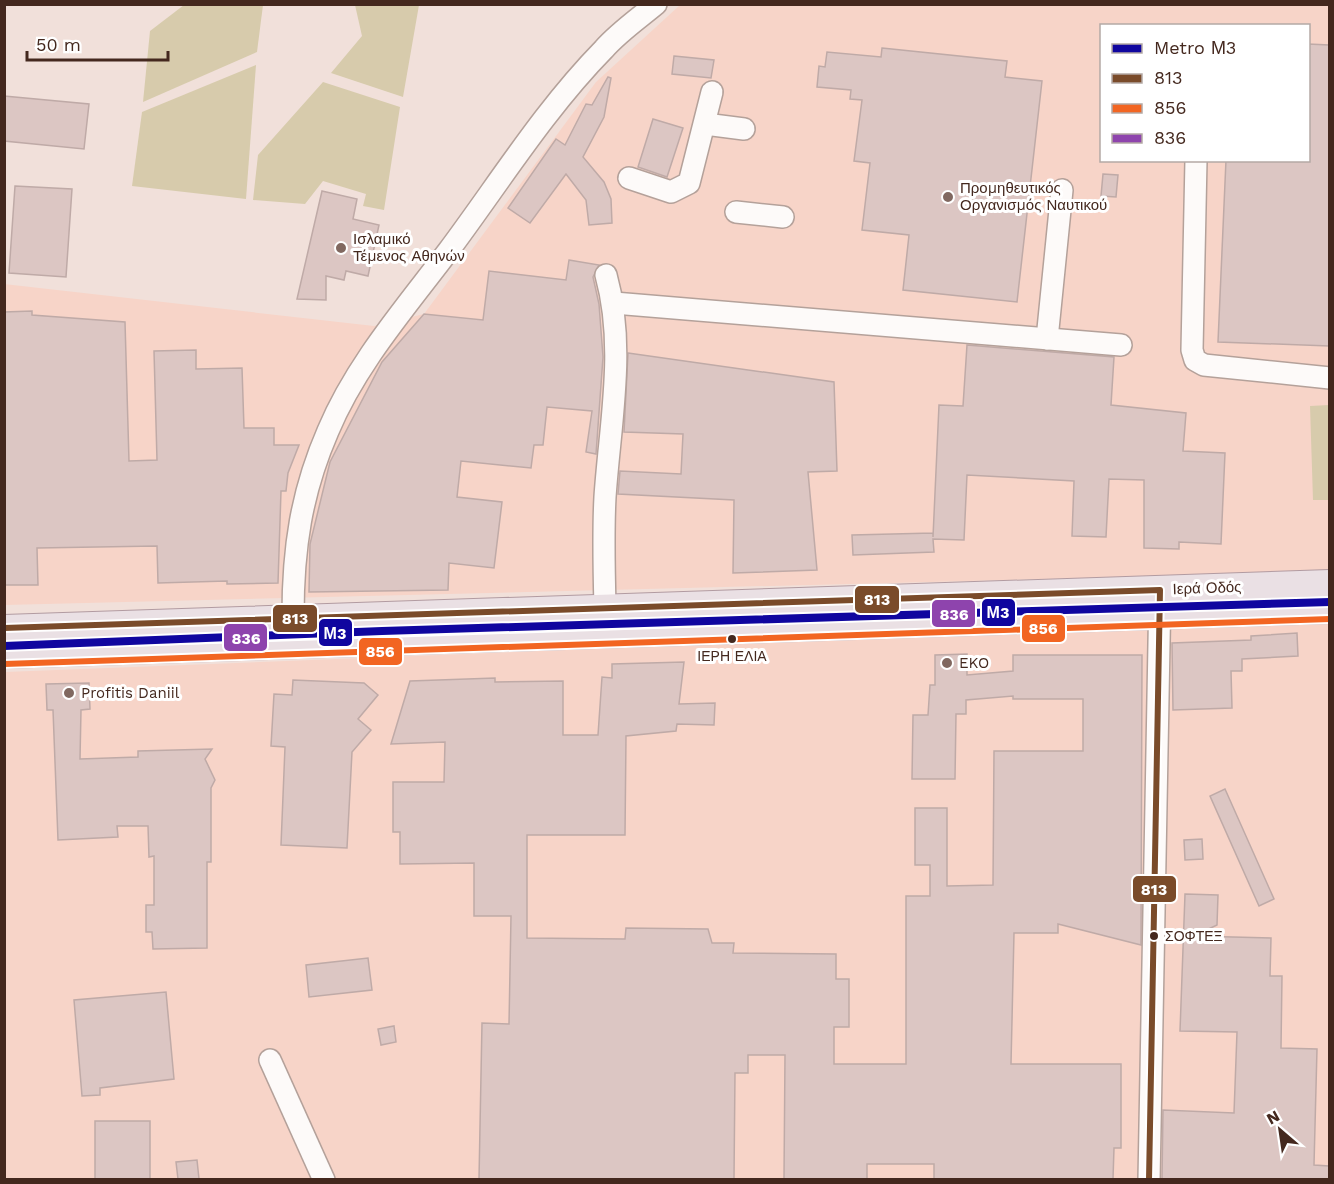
<svg xmlns="http://www.w3.org/2000/svg" width="1334" height="1184" font-family="'Work Sans',sans-serif">
  <style>
    .built { fill: #f7d4c8; fill-rule: evenodd }
    .green { fill: #d7cbac }
    .building { fill: #dcc6c3; stroke: #bfaaa7; stroke-width: 1.5 }
    .lines { fill: none; stroke-linecap: round; stroke-linejoin: round }
    .minor-casing { stroke: #b4a19a; stroke-width: 24 }
    .major-casing { stroke: #b29ba1; stroke-width: 28 }
    .minor { stroke: #fdfaf9; stroke-width: 21 }
    .major { stroke: #eae0e4; stroke-width: 26 }
    .bus-1-casing { stroke: #fff; stroke-width: 10 }
    .bus-2-casing { stroke: #fff; stroke-width: 10 }
    .bus-3-casing { stroke: #fff; stroke-width: 10 }
    .bus-1 { stroke: #7a4b2a; stroke-width: 6 }
    .bus-2 { stroke: #f26522; stroke-width: 6 }
    .bus-3 { stroke: #8e44ad; stroke-width: 6 }
    .metro-1-casing { stroke: #fff; stroke-width: 12 }
    .metro-1 { stroke: #10069f; stroke-width: 8 }
    .poi-dot { fill: #816860; stroke: #fff; stroke-width: 2 }
    .bus-dot { fill: #44281e; stroke: #fff; stroke-width: 2 }
    .labels { text-anchor: middle; dominant-baseline: central; stroke-width: 6; stroke-linejoin: round; paint-order: stroke }
    .bus-label { font-size: 14px; fill: #44281e; stroke: #fff }
    .poi-label { font-size: 15px; fill: #44281e; stroke: #fff; text-anchor: start }
    .street-label { font-size: 15px; fill: #44281e; stroke: #fff }
    .line-badge { stroke: #fff; stroke-width: 2 }
    .badge-label { font-size: 16px; text-anchor: middle; font-weight: bold; fill: #fff }
  </style>
  <rect width="100%" height="100%" fill="#f1e0da"/>
  <g class="built">
    <path d="M680 5H1329V572L5 605 4 284 374 326 424 314 596 82ZM1102 26H1308V160H1102Z"/>
    <path d="M1329 620V1179L5 1180V672Z"/>
  </g>
  <g class="green">
    <path d="M184 5H263L257 52 143 102 150 31Z"/>
    <path d="M355 5H419L403 97 331 73 362 36Z"/>
    <path d="M256 65 246 199 132 186 142 112Z"/>
    <path d="M323 82 400 107 384 210 363 206 366 194 323 181 305 204 253 200 258 155Z"/>
    <path d="M1329 405V500H1313L1310 406Z"/>
  </g>
  <g class="building">
    <path d="M1308 44 1329 45V346L1218 342 1226 160H1308Z"/>
    <path d="M882 48 1007 61 1005 77 1042 81 1017 302 903 290 909 235 862 230 870 163 854 161 862 100 850 99 851 90 817 87 819 66 825 67 827 52 881 57Z"/>
    <path d="M674 56 714 60 711 78 672 74Z"/>
    <path d="M608 77 611 78 604 117 583 157 604 182 611 199 612 223 589 225 586 200 566 174 530 223 508 208 556 139 565 145 586 104 592 105Z"/>
    <path d="M4 96 89 104 84 149 4 141Z"/>
    <path d="M653 119 683 128 667 177 638 167Z"/>
    <path d="M1103 174 1118 175 1116 197 1101 196Z"/>
    <path d="M15 186 72 189 66 277 9 273Z"/>
    <path d="M322 191 357 199 353 219 379 225 368 276 346 271 344 280 326 276V300L297 299Z"/>
    <path d="M569 260 599 265 593 277 599 304 603 357 596 454 586 452 592 411 547 407 543 445H534L531 468 461 461 457 497 502 502 494 568 449 563 448 590 309 592 310 544 330 462 382 362 424 314 483 320 489 271 566 280Z"/>
    <path d="M32 311V315L125 322 129 461 157 460 154 351 196 350V369L242 368 244 428H274V445H299L288 473 286 491H281L278 583 227 584V581L158 583 157 546 37 548 38 585H4V312Z"/>
    <path d="M967 345 1114 357 1111 405 1186 413 1183 451 1225 453 1221 544 1179 542V549L1144 548V480L1109 479 1106 537 1072 536 1074 481 967 475 964 540 933 539 934 552 853 555 852 535 933 533V537L939 405 963 406Z"/>
    <path d="M628 353 834 382 837 471 808 472 817 570 733 573 734 500 618 494 620 471 681 474 683 434 624 432Z"/>
    <path d="M1297 633 1298 656 1242 659V671H1231L1232 708 1173 710 1172 643 1251 640V636Z"/>
    <path d="M967 654V675L1013 671V655H1142L1141 945 1058 924V933H1014L1011 1064H1121V1148H1114L1113 1179H934V1164H867V1179H784L785 1055H748V1073H735L734 1179H479L482 1023 509 1024 511 916H474V863L400 864V832H393V782H444L445 742 391 744 410 681 495 678V682L563 681V735H598L602 677 612 678V664L684 662 679 704 715 703 714 725 677 724 676 731 626 736 625 835H527V938L625 939 626 928 708 929 712 943H734L733 953 836 954V979H849V1027H834V1064H906V896H930V865H915V808H947V886L993 885 994 751H1083V699H1013V696L966 700V714H956L955 779H912L913 715H928L930 685H935V655Z"/>
    <path d="M293 680 364 683 378 695 358 719 371 730 352 752 347 848 281 845 285 747 271 746 274 694 292 695Z"/>
    <path d="M89 683 90 709 81 710 80 759 138 757V751L212 749 205 759 215 780 211 788V862H207V948L153 949 152 932H146V905H154V856L149 857 148 826H117L118 837 58 840 53 710H47L46 684Z"/>
    <path d="M1225 789 1274 899 1259 906 1210 796Z"/>
    <path d="M1202 839 1203 859 1185 860 1184 840Z"/>
    <path d="M1185 894 1218 895 1217 925 1194 936 1271 938 1270 976H1282L1281 1048 1317 1049 1314 1165 1329 1166V1179H1162L1163 1110 1234 1113 1237 1032 1180 1031Z"/>
    <path d="M368 958 372 990 309 997 306 965Z"/>
    <path d="M166 992 174 1079 100 1088V1095L82 1096 74 1000Z"/>
    <path d="M394 1026 396 1042 381 1045 378 1029Z"/>
    <rect x="95" y="1121" width="55" height="58"/>
    <path d="M197 1160 199 1179H178L176 1162Z"/>
  </g>
  <g class="lines">
    <defs>
      <g id="minor">
        <path d="M705 124 744 129"/>
        <path d="M1196 160 1192 350 1195 360 1204 365 1330 378"/>
        <path d="M629 178 671 192 689 183 712 92"/>
        <path d="M736 212 783 217"/>
        <path d="M614 303 1121 345"/>
        <path d="M1047 339 1062 190"/>
        <path d="M605 607C604 570 603 534 605 497 610 423 626 347 606 275"/>
        <path d="M293 616C293 549 301 493 328 431 356 364 406 307 449 250 499 183 545 109 604 49 619 32 638 19 656 4"/>
        <path d="M270 1060 324 1180"/>
        <path d="M1149 1180 1160 590"/>
      </g>
      <g id="major">
        <path d="M4 628 1330 583"/>
        <path d="M4 655 1330 610"/>
      </g>
    </defs>
    <use href="#minor" class="minor-casing"/>
    <use href="#major" class="major-casing"/>
    <use href="#minor" class="minor"/>
    <use href="#major" class="major"/>
    <defs>
      <path id="bus-1" d="M4 628 1160 590 1149 1180"/>
      <path id="bus-2" d="M4 664 1330 619"/>
      <path id="bus-3" d="M4 646 1330 601"/>
    </defs>
    <use href="#bus-1" class="bus-1-casing"/>
    <use href="#bus-2" class="bus-2-casing"/>
    <use href="#bus-3" class="bus-3-casing"/>
    <use href="#bus-1" class="bus-1"/>
    <use href="#bus-2" class="bus-2"/>
    <use href="#bus-3" class="bus-3"/>
    <defs>
      <path id="metro-1" d="M4 646 382 631 1330 602"/>
    </defs>
    <use href="#metro-1" class="metro-1-casing"/>
    <use href="#metro-1" class="metro-1"/>
  </g>
  <g class="poi-dot">
    <circle cx="948" cy="197" r="6"/>
    <circle cx="341" cy="248" r="6"/>
    <circle cx="947" cy="663" r="6"/>
    <circle cx="69" cy="693" r="6"/>
  </g>
  <g class="bus-dot">
    <circle cx="732" cy="639" r="5"/>
    <circle cx="1154" cy="936" r="5"/>
  </g>
  <g class="labels">
    <g class="bus-label">
      <text x="732" y="656">ΙΕΡΗ ΕΛΙΑ</text>
      <text x="1165" y="936" text-anchor="start">ΣΟΦΤΕΞ</text>
    </g>
    <g class="poi-label">
      <text x="960" y="188">Προμηθευτικός<tspan x="960" dy="17">Οργανισμός Ναυτικού</tspan></text>
      <text x="353" y="239">Ισλαμικό<tspan x="353" dy="17">Τέμενος Αθηνών</tspan></text>
      <text x="959" y="663">EKO</text>
      <text x="81" y="693">Profitis Daniil</text>
    </g>
    <g class="street-label">
      <text transform="translate(1207 588) rotate(-2)">Ιερά Οδός</text>
    </g>
  </g>
  <g class="line-badge">
    <rect x="854" y="585" width="46" height="29" rx="6" fill="#7a4b2a"/>
    <rect x="981" y="598" width="35" height="29" rx="6" fill="#10069f"/>
    <rect x="931" y="599" width="45" height="29" rx="6" fill="#8e44ad"/>
    <rect x="272" y="604" width="46" height="29" rx="6" fill="#7a4b2a"/>
    <rect x="1021" y="614" width="45" height="29" rx="6" fill="#f26522"/>
    <rect x="318" y="618" width="35" height="29" rx="6" fill="#10069f"/>
    <rect x="223" y="623" width="45" height="29" rx="6" fill="#8e44ad"/>
    <rect x="358" y="637" width="45" height="29" rx="6" fill="#f26522"/>
    <rect x="1132" y="875" width="45" height="28" rx="6" fill="#7a4b2a"/>
  </g>
  <g class="badge-label">
    <text x="877" y="605">813</text>
    <text x="998" y="618">Μ3</text>
    <text x="954" y="620">836</text>
    <text x="295" y="624">813</text>
    <text x="1043" y="634">856</text>
    <text x="335" y="639">Μ3</text>
    <text x="246" y="644">836</text>
    <text x="380" y="657">856</text>
    <text x="1154" y="895">813</text>
  </g>
  <rect width="1334" height="1184" fill="none" stroke="#44281e" stroke-width="12"/>
  <rect x="1100" y="24" width="210" height="138" fill="#ffffff" stroke="#b4a9a5" stroke-width="1.5"/>
  <rect x="1112" y="44" width="30" height="9" fill="#10069f" stroke="#b4a9a5" stroke-width="1.5"/>
  <text x="1154" y="54" font-size="18" fill="#44281e">Metro Μ3</text>
  <rect x="1112" y="74" width="30" height="9" fill="#7a4b2a" stroke="#b4a9a5" stroke-width="1.5"/>
  <text x="1154" y="84" font-size="18" fill="#44281e">813</text>
  <rect x="1112" y="104" width="30" height="9" fill="#f26522" stroke="#b4a9a5" stroke-width="1.5"/>
  <text x="1154" y="114" font-size="18" fill="#44281e">856</text>
  <rect x="1112" y="134" width="30" height="9" fill="#8e44ad" stroke="#b4a9a5" stroke-width="1.5"/>
  <text x="1154" y="144" font-size="18" fill="#44281e">836</text>
  <g transform="translate(1280 1130) rotate(331)" stroke="#ffffff" stroke-width="4.5" paint-order="stroke">
  <path d="M0-4.5L10 22L0 15L-10 22Z" fill="#44281e"/>
  <text y="-9" font-size="16" font-weight="bold" text-anchor="middle" fill="#44281e">N</text>
  </g>
  <path d="M27 51v9h141v-9" fill="none" stroke="#44281e" stroke-width="3"/>
  <text x="36" y="51" font-size="18" fill="#44281e" stroke="#ffffff" stroke-width="4.5" paint-order="stroke">50 m</text>
</svg>
